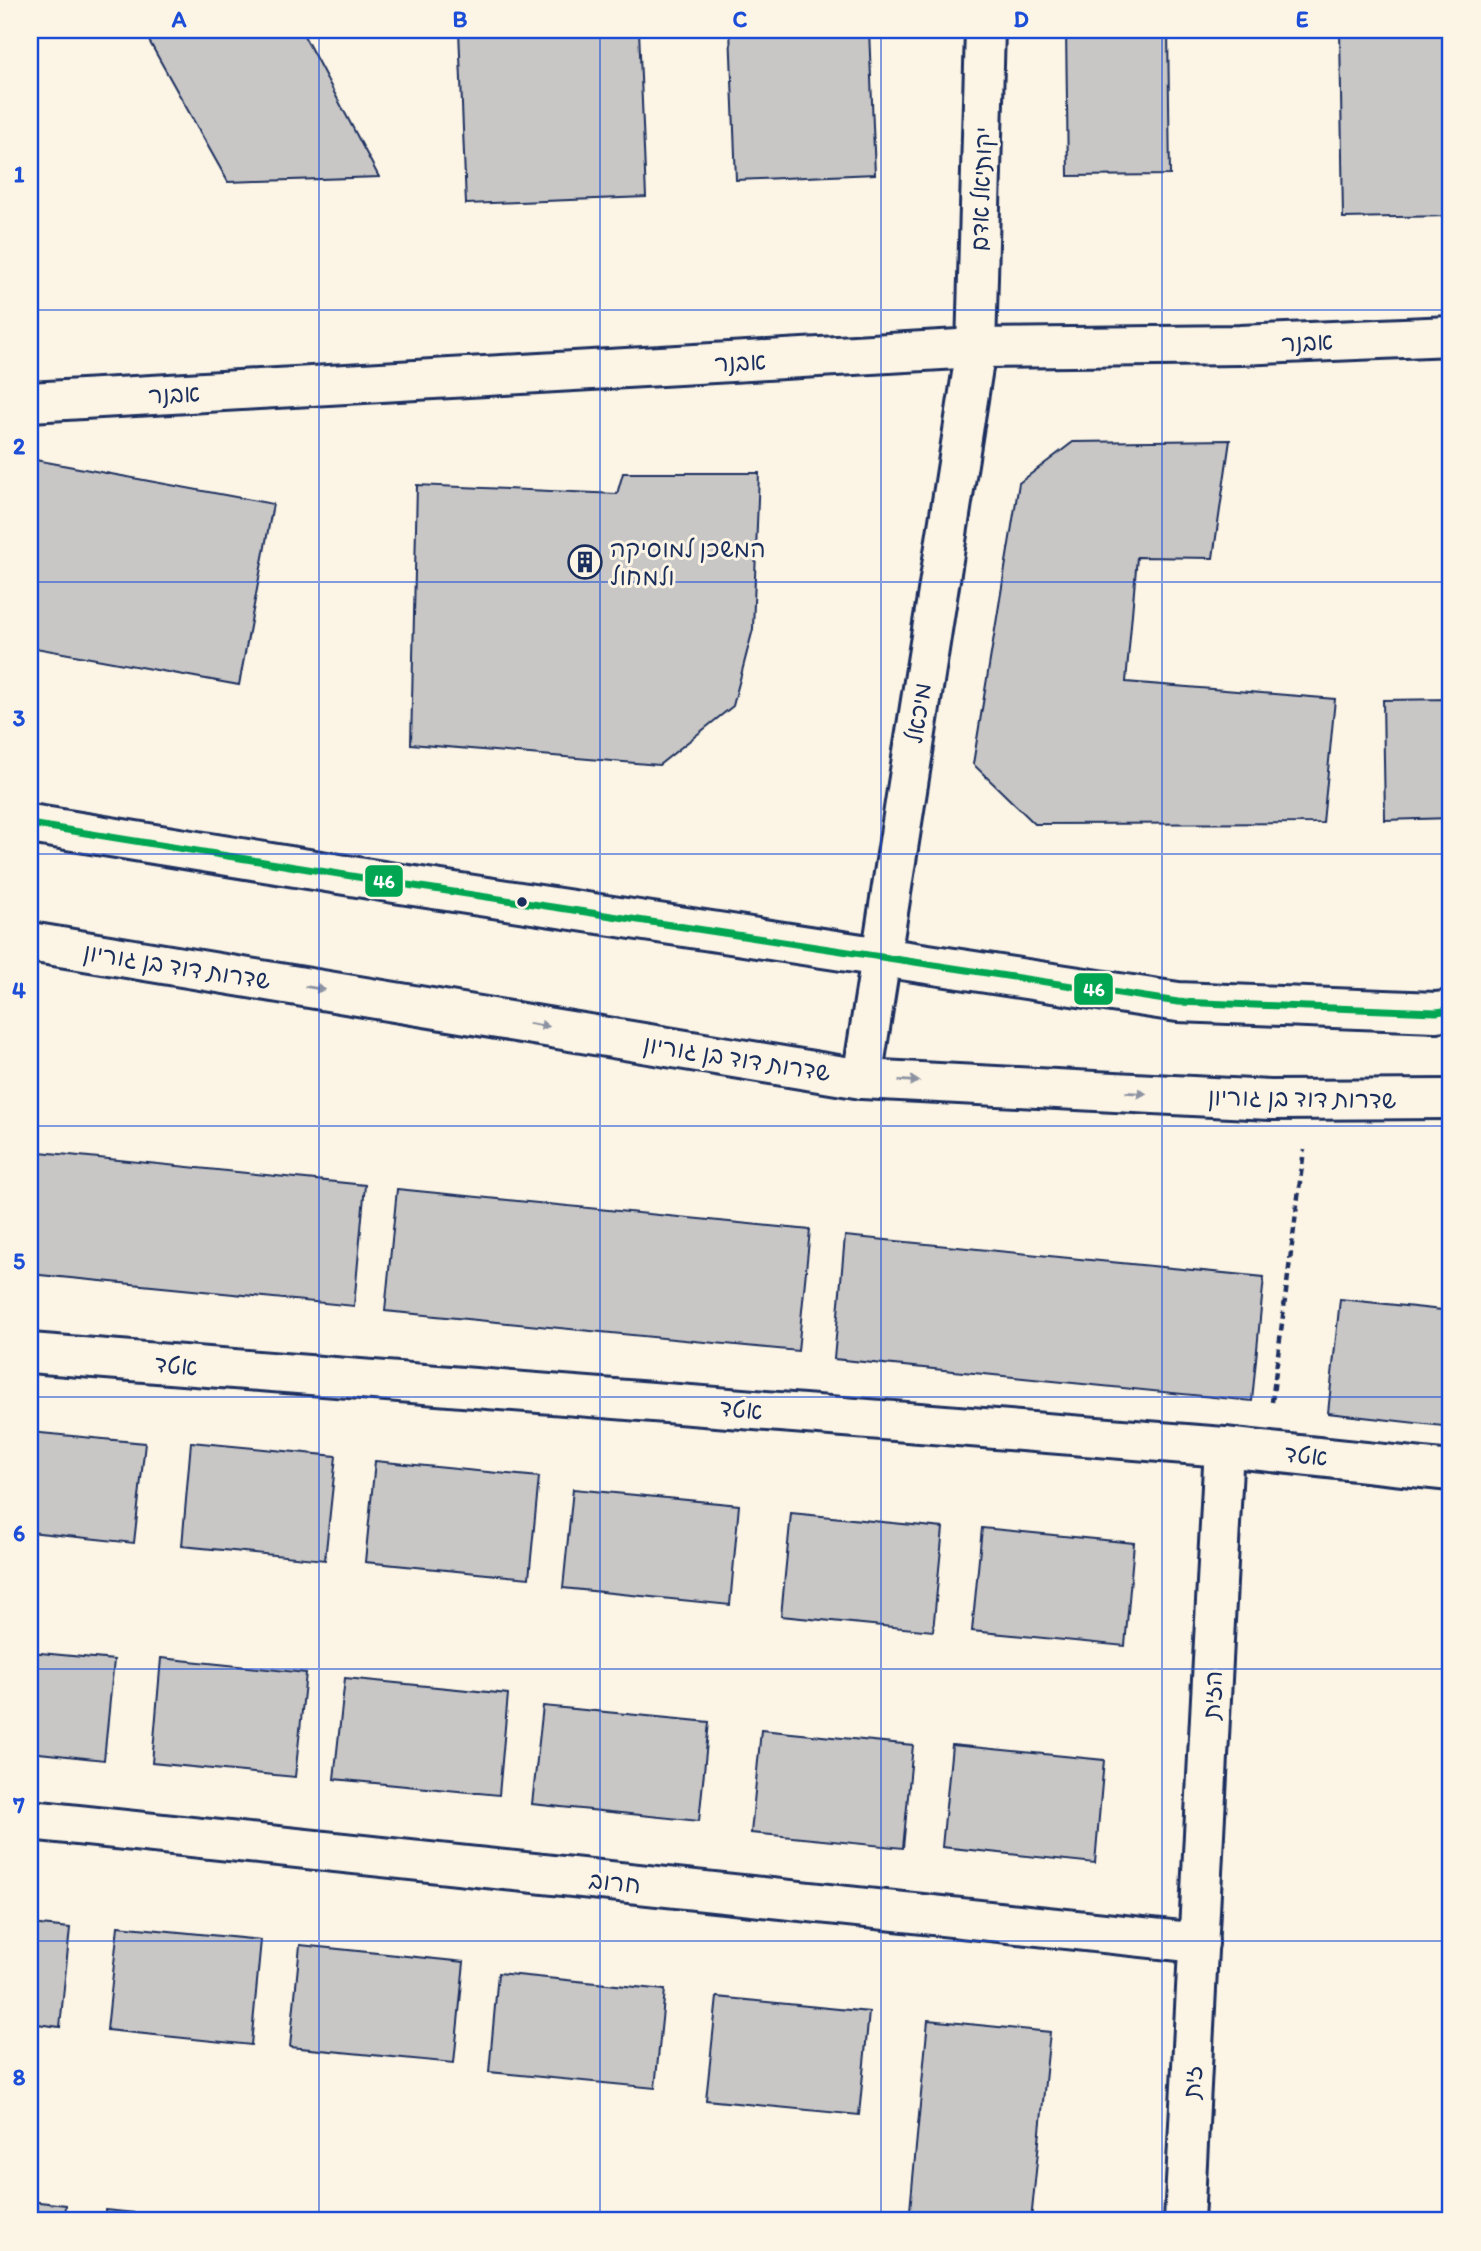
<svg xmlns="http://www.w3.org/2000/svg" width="1481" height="2251" font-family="Itim,'Playpen Sans Hebrew',sans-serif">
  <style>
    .building { fill: #c8c7c6; stroke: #1b2f5e; stroke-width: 2 }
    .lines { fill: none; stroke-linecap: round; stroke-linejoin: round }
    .minor-casing { stroke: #1b2f5e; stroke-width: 44 }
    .tertiary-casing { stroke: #1b2f5e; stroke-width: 44 }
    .path { stroke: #1b2f5e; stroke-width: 4.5; stroke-dasharray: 7 5; stroke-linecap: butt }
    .minor { stroke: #fcf5e5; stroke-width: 38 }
    .tertiary { stroke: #fcf5e5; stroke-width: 38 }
    .bus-1-casing { stroke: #fcf5e5; stroke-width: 12 }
    .bus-1 { stroke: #00a651; stroke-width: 7 }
    .oneway { fill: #8c92a2 }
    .grid { fill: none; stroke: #1d4ed8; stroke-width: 2; stroke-opacity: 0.55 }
    .bus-dot { fill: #1b2f5e; stroke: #fcf5e5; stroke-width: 2.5 }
    .labels { text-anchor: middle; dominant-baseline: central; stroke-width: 6; stroke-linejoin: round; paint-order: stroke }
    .street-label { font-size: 24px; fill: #1b2f5e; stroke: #fcf5e5 }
    .poi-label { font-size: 24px; fill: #1b2f5e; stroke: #fcf5e5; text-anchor: start }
    .line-badge { stroke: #fcf5e5; stroke-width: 2.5 }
    .badge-label { font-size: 19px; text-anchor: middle; font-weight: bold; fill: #fff }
    .neatline { fill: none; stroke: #1d4ed8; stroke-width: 2.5 }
    .grid-label { font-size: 23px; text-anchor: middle; font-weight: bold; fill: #1d4ed8 }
  </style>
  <rect width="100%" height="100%" fill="#fcf5e5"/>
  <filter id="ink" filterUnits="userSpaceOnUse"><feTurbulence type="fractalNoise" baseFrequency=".0143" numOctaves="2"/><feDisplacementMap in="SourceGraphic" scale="14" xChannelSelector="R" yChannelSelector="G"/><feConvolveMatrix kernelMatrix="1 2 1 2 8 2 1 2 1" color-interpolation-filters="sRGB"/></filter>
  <g filter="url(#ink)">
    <g class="building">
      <path d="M143 30H301L379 177 228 182Z"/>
      <path d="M459 30H639L646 197 466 204Z"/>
      <path d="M730 30H869L875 174 736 180Z"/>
      <path d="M1066 30H1168L1170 175 1068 176Z"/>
      <path d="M1340 30H1451V216L1343 218Z"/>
      <path d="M1230 440 1213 558 1137 557 1126 682 1335 699 1323 823 1035 824 973 764 1019 483 1073 442Z"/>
      <path d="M30 459 273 504 239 685 30 647Z"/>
      <path d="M623 473H759L753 629 733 706 659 765 411 744 417 485 617 494Z"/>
      <path d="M1451 699V818L1385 820 1383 700Z"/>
      <path d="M30 1151 365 1185 354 1306 30 1274Z"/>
      <path d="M397 1189 810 1230 798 1351 385 1311Z"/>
      <path d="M845 1236 1264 1277 1252 1401 834 1359Z"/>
      <path d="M1340 1299 1451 1311V1427L1328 1413Z"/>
      <path d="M30 1432 145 1443 134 1543 30 1532Z"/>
      <path d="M191 1442 336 1456 325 1560 182 1546Z"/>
      <path d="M375 1461 539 1477 529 1578 365 1562Z"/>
      <path d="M573 1489 739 1505 730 1605 563 1588Z"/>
      <path d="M791 1513 943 1528 933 1631 781 1616Z"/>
      <path d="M982 1528 1134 1543 1125 1646 972 1631Z"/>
      <path d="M30 1652 114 1660 104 1760 30 1752Z"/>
      <path d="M161 1658 306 1673 295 1777 152 1763Z"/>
      <path d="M345 1678 508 1694 499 1795 334 1779Z"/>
      <path d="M543 1706 709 1722 699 1821 532 1804Z"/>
      <path d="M761 1730 913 1745 903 1848 751 1833Z"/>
      <path d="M952 1745 1104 1760 1095 1863 942 1847Z"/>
      <path d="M30 1924 70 1928 60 2027 30 2023Z"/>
      <path d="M118 1926 261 1940 251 2045 107 2030Z"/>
      <path d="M300 1945 464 1962 454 2063 290 2047Z"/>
      <path d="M498 1973 665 1990 655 2088 489 2072Z"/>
      <path d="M717 1997 869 2012 859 2115 706 2100Z"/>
      <path d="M928 2020 1050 2032 1031 2221H909Z"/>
      <path d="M30 2201 66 2205 65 2221H30Z"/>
      <path d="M105 2210 217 2221H104Z"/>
    </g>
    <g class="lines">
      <defs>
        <g id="minor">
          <path d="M30 402 976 348 1240 345 1451 336"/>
          <path d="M30 1353 1224 1447 1451 1471"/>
          <path d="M30 1820 1199 1943"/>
          <path d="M1184 2221 1224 1447"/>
        </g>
        <g id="tertiary">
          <path d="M30 824 401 884 1178 1002 1436 1012 1451 1010"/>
          <path d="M30 942 862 1079 1270 1100 1451 1099"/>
          <path d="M862 1079 976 348 985 30"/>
        </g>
      </defs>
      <use href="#minor" class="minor-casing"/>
      <use href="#tertiary" class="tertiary-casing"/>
      <path class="path" d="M1272 1402 1304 1150"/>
      <use href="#minor" class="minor"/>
      <use href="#tertiary" class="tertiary"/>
      <defs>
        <path id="bus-1" d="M30 824 401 884 1178 1002 1436 1012 1451 1010"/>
      </defs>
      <use href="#bus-1" class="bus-1-casing"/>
      <use href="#bus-1" class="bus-1"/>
    </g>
    <defs><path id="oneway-solid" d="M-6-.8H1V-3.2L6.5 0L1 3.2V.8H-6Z" transform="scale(1.75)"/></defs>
    <g class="oneway">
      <use href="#oneway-solid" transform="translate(315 988) rotate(9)"/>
      <use href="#oneway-solid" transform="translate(539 1025) rotate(9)"/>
      <use href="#oneway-solid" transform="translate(909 1081) rotate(3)"/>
      <use href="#oneway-solid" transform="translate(1136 1093) rotate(3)"/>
    </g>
  </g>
  <path class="grid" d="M319 30V2221M600 30V2221M881 30V2221M1162 30V2221M30 310H1451M30 582H1451M30 854H1451M30 1126H1451M30 1397H1451M30 1669H1451M30 1941H1451"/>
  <defs>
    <symbol id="building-ring" viewBox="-11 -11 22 22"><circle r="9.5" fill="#fcf5e5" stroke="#1b2f5e" stroke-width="1.5"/><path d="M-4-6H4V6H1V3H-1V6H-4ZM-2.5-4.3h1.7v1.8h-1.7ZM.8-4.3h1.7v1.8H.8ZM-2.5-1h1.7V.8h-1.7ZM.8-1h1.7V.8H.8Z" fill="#1b2f5e"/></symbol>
  </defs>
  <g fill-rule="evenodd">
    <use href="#building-ring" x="566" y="543" width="38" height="38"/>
  </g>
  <circle class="bus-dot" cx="522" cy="902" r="6"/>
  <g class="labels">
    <g class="street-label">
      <text transform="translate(981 189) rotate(-88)">יקותיאל אדם</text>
      <text transform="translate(1307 342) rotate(-3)">אבנר</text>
      <text transform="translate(740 362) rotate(-3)">אבנר</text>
      <text transform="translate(174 394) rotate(-3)">אבנר</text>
      <text transform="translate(918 713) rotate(-81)">מיכאל</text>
      <text transform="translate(177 966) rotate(9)">שדרות דוד בן גוריון</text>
      <text transform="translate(737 1058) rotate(9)">שדרות דוד בן גוריון</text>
      <text transform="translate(1302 1098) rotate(1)">שדרות דוד בן גוריון</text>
      <text transform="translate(176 1365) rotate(5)">אטד</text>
      <text transform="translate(741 1409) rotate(5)">אטד</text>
      <text transform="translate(1306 1455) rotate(6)">אטד</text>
      <text transform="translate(1212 1695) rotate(-87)">הזית</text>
      <text transform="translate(615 1882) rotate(6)">חרוב</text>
      <text transform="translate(1192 2082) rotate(-87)">זית</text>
    </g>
    <g class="poi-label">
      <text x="610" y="548">המשכן למוסיקה<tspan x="610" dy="28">ולמחול</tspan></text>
    </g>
  </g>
  <g class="line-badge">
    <rect x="364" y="864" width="40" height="34" rx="7" fill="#00a651"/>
    <rect x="1073" y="972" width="41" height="34" rx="7" fill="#00a651"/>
  </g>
  <g class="badge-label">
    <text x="384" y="888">46</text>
    <text x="1094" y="996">46</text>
  </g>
  <rect width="1481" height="2251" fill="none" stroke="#fcf5e5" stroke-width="77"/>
  <rect x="38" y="38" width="1404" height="2174" class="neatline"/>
  <g class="grid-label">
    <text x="179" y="27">A</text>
    <text x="460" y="27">B</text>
    <text x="740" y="27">C</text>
    <text x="1021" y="27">D</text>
    <text x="1302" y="27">E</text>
    <text x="19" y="182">1</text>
    <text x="19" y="454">2</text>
    <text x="19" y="726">3</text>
    <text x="19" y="998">4</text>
    <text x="19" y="1269">5</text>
    <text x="19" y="1541">6</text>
    <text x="19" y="1813">7</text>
    <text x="19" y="2085">8</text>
  </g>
</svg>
